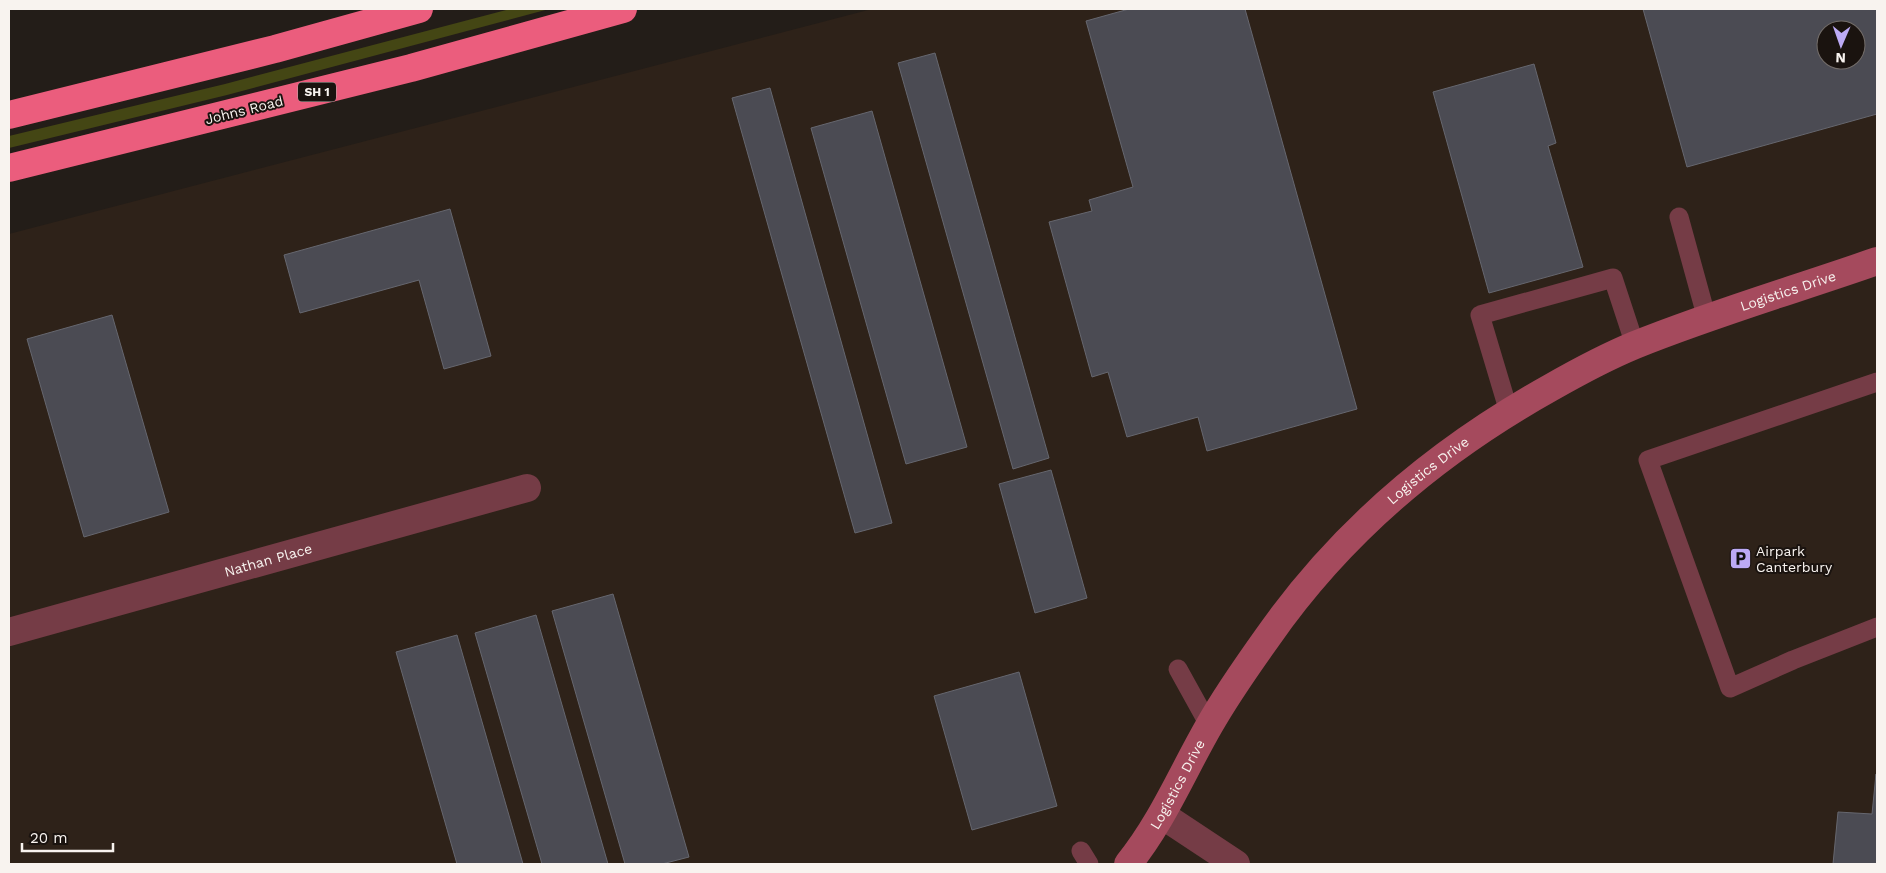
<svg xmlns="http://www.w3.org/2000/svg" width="1886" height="873" font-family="'Work Sans',sans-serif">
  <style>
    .built { fill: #2e2219; fill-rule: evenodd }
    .green { fill: #444614 }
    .building { fill: #4b4b53; stroke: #66676f; fill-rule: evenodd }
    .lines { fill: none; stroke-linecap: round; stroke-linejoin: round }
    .lane { stroke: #753c46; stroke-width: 19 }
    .street { stroke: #753c46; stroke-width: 28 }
    .secondary { stroke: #a54a5d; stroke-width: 28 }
    .highway { stroke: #eb5d7d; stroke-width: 28 }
    .labels { text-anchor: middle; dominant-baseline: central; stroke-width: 4; stroke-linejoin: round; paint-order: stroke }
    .shield { fill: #1a130f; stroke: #b5b0ac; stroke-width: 1 }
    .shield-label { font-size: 12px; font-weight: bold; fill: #f8f3ef }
    .street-label { font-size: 14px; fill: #f8f3ef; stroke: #1a130f }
    .poi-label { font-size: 14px; fill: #f8f3ef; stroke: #1a130f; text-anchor: start }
  </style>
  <rect width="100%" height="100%" fill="#231d18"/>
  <path class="built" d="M872 9H1877V864H9V234ZM1826 30H1856V60H1826Z"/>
  <path class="green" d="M510 9H549L227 95 9 148V136L225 84Z"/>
  <g class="building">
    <path d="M1129 9H1245L1357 409 1207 451 1198 417 1127 437 1108 372 1092 377 1049 222 1092 211 1089 200 1133 187 1086 21Z"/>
    <path d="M1643 9H1877V114L1687 167ZM1826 30H1856V60H1826Z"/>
    <path d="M935 53 1049 458 1013 469 898 63Z"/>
    <path d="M1534 64 1556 143 1548 146 1583 267 1489 293 1433 92Z"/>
    <path d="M770 88 892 523 855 533 732 98Z"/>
    <path d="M872 111 967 447 906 464 811 128Z"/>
    <path d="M450 209 491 356 444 369 419 280 300 313 284 255Z"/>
    <path d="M112 315 169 512 84 537 27 339Z"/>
    <path d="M1051 470 1087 598 1035 613 999 484Z"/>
    <path d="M613 594 689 857 662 864H625L552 611Z"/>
    <path d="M536 615 608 864H542L475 633Z"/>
    <path d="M457 635 523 864H457L396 652Z"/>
    <path d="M1019 672 1057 806 972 830 934 696Z"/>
    <path d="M1876 774 1877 864H1833L1838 812 1872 814Z"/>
  </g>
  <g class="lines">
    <g class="lane">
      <path d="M1679 217 1707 319"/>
      <path d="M1877 382 1648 460 1730 688 1793 660 1877 627"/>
      <path d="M1509 412 1480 315 1613 278 1635 345"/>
      <path d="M1178 669 1209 725"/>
      <path d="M1081 851 1089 864"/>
    </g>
    <g class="street">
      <path id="s1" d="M9 632 527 488"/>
      <path d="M1162 815 1236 864"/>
    </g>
    <path class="secondary" id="s2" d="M1128 864C1162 822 1182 773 1209 726 1226 696 1247 666 1267 638 1340 533 1439 450 1550 388 1578 372 1606 357 1635 345 1714 313 1797 289 1877 261"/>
    <g class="highway">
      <path d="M9 115 275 49 419 9"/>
      <path d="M9 168 411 68 623 9"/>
    </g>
  </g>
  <defs>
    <symbol id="parking-square" viewBox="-11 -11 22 22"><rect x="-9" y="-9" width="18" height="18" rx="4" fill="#bcaaf5" stroke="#1a130f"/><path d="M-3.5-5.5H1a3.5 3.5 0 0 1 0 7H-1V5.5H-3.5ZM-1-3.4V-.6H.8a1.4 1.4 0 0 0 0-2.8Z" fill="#111"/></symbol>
  </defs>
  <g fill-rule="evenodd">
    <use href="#parking-square" x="1728" y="546" width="25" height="25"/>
  </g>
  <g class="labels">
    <rect class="shield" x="298" y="82.5" width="38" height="19" rx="4"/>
    <g class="shield-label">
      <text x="317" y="92">SH 1</text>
    </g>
    <g class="street-label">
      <text transform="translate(244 110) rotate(-14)">Johns Road</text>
      <text stroke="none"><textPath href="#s2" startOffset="904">Logistics Drive</textPath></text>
      <text stroke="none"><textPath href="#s2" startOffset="499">Logistics Drive</textPath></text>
      <text stroke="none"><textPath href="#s1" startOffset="269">Nathan Place</textPath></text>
      <text stroke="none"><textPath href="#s2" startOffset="94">Logistics Drive</textPath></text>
    </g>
    <g class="poi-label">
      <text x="1756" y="551">Airpark<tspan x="1756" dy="16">Canterbury</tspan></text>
    </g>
  </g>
  <rect width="1886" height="873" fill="none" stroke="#f8f3ef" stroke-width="20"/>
  <g transform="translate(1841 45) rotate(182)"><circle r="24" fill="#1a130f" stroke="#736d69"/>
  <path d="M0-4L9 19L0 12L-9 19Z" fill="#bcaaf5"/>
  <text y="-8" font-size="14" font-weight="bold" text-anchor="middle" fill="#f8f3ef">N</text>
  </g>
  <path d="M22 843v8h91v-8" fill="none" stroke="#f8f3ef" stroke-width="2.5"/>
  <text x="30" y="843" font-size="15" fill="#f8f3ef" stroke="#1a130f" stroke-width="4" paint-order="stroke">20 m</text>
</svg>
